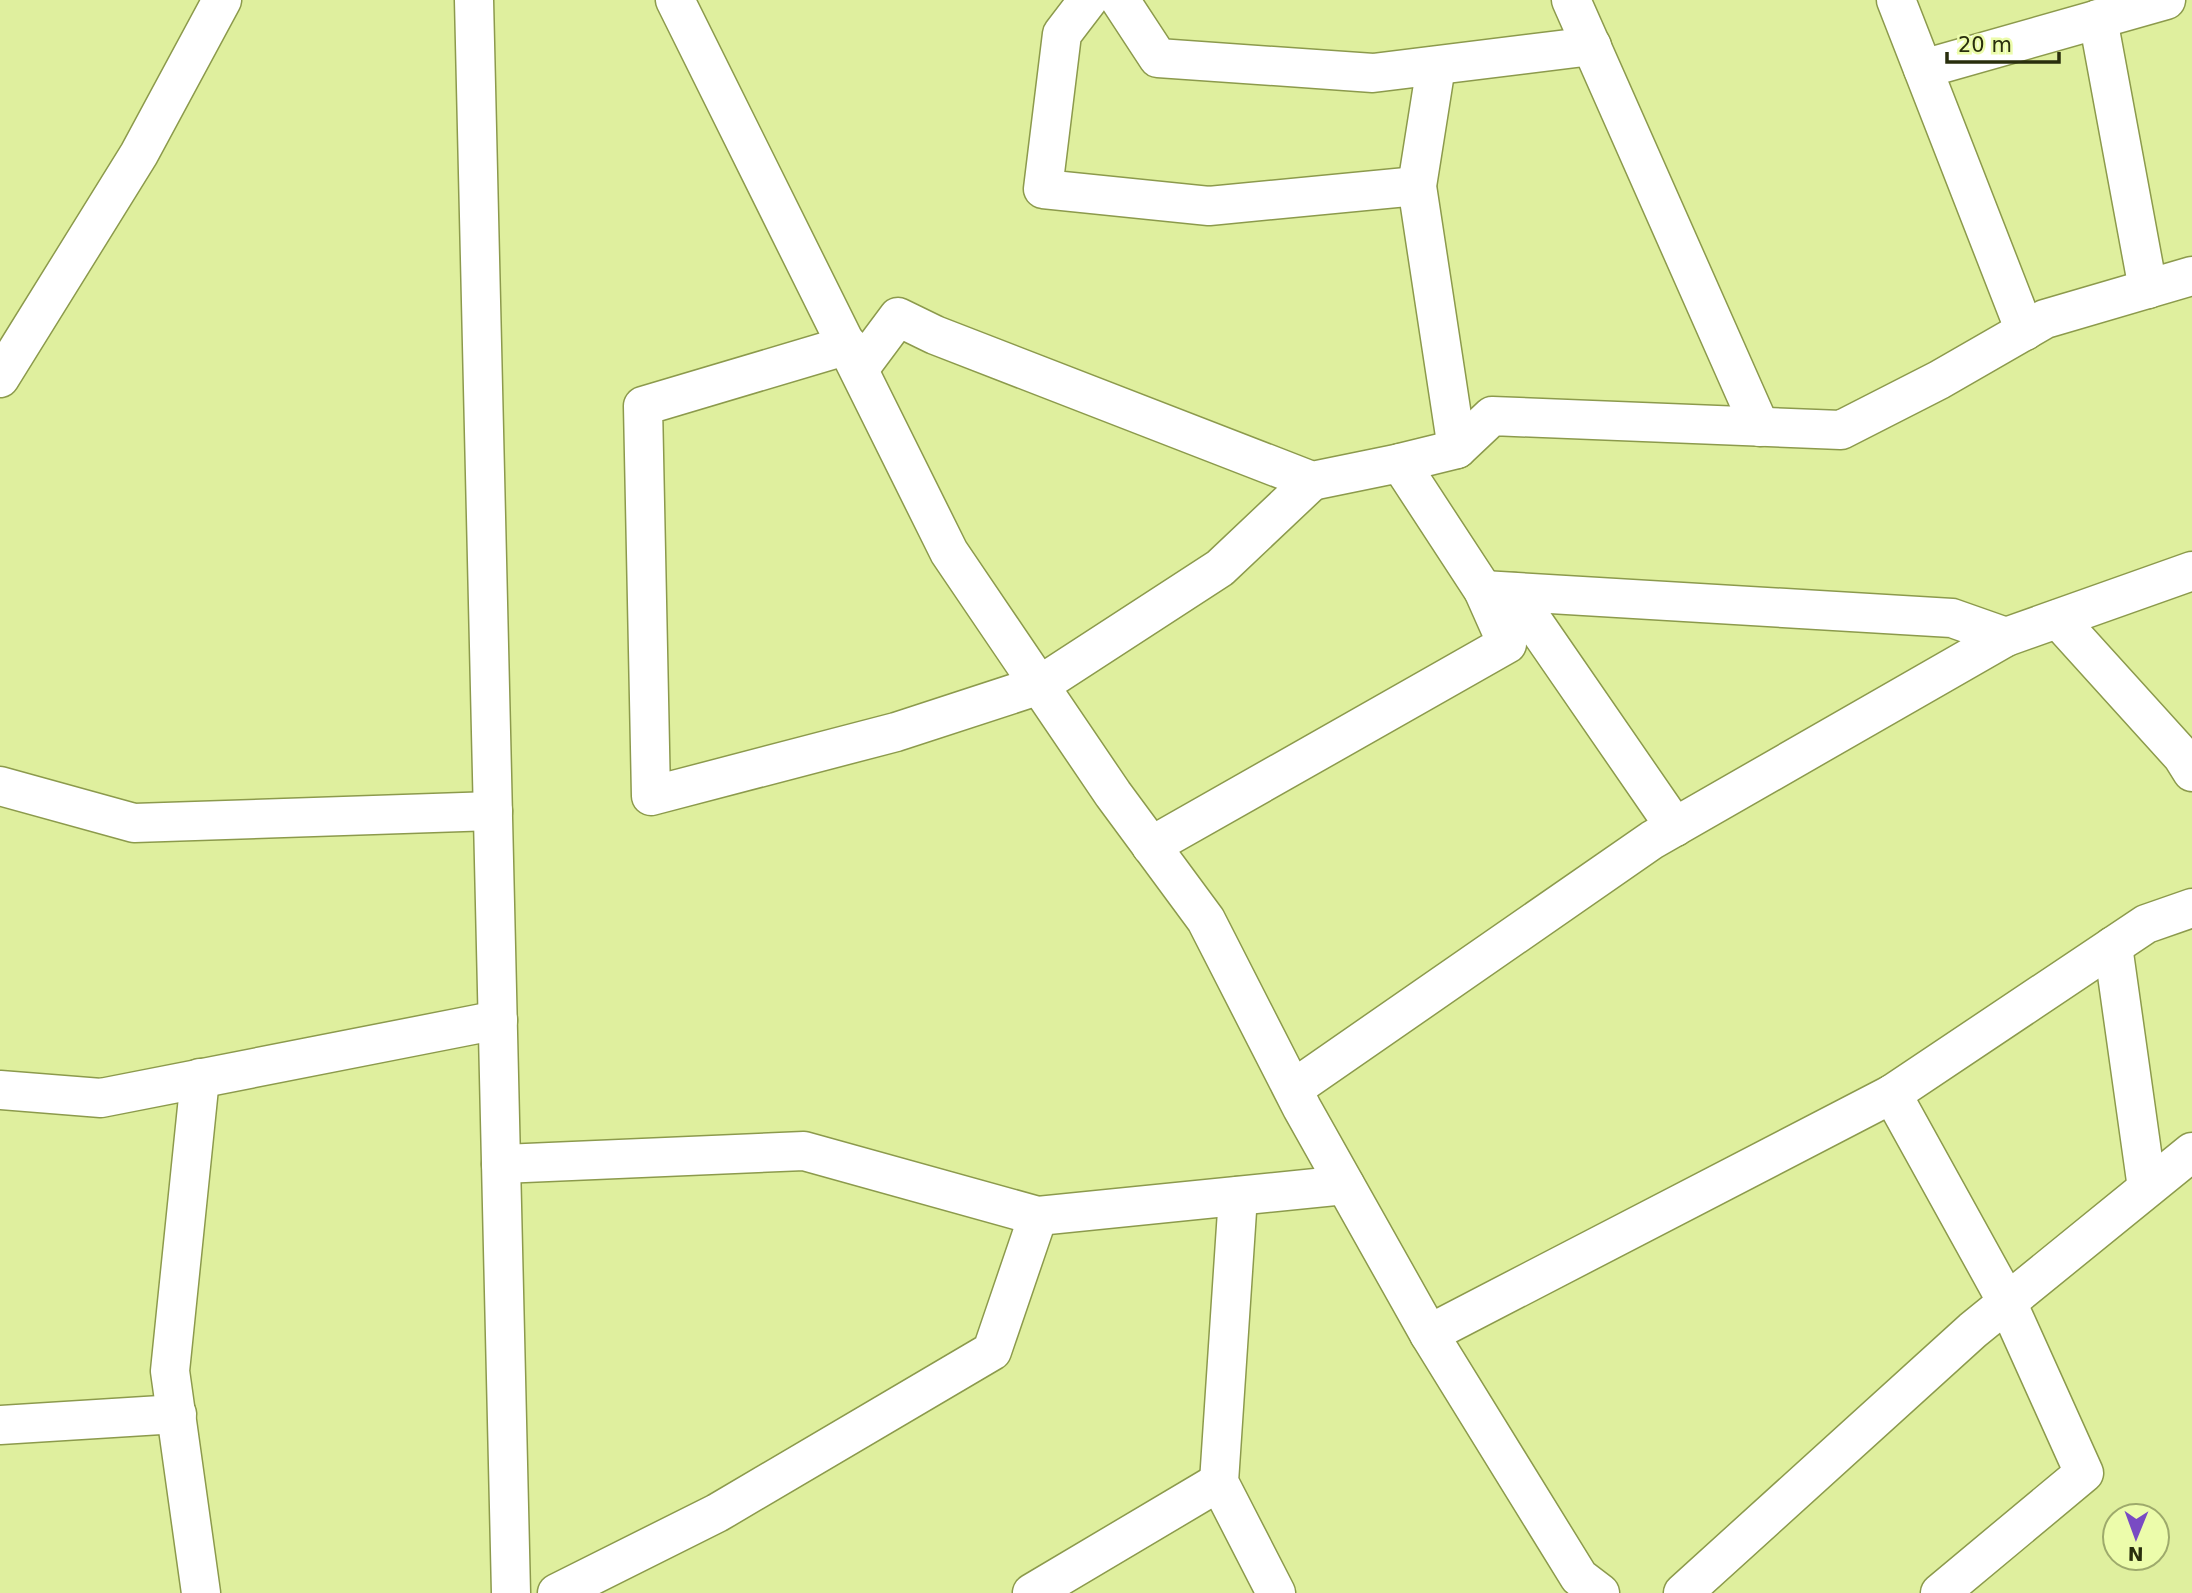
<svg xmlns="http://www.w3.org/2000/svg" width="2192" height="1593" font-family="'DejaVu Sans',sans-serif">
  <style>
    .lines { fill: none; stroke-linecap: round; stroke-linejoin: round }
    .minor-casing { stroke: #8c9a4c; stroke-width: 41 }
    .minor { stroke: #fff; stroke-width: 38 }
  </style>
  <rect width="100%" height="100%" fill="#dfef9e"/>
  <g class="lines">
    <defs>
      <g id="minor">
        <path d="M474 0 511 1593"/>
        <path d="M675 0 949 552 1113 794 1206 920 1302 1108 1429 1334 1579 1577 1600 1593"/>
        <path d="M1088 0 1062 34 1043 189 1209 206 1417 186"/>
        <path d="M1120 0 1158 58 1373 73 1592 46"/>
        <path d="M1571 0 1760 427"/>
        <path d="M1896 0 2025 331"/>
        <path d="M2098 19 2148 289"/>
        <path d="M1436 66 1417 186 1457 449"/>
        <path d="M1923 69 2166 0"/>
        <path d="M848 345 643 406 651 796 896 732 1040 685 1220 568 1312 481"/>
        <path d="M860 368 898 317 935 335 1312 481 1400 463 1483 590 1507 644 1151 846"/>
        <path d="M0 378 139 154 222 0"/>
        <path d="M1400 463 1457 449 1492 416 1841 430 1939 380 2045 319 2192 276"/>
        <path d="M1483 590 1952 618 2006 637"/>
        <path d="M1513 592 1675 827"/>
        <path d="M2058 619 2182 756 2192 772"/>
        <path d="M0 786 134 823 493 811"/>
        <path d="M2113 946 2147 1188"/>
        <path d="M200 1078 170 1371 201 1593"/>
        <path d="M1293 1089 1652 840 2006 637 2192 571"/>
        <path d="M0 1090 101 1098 498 1020"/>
        <path d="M1892 1094 2007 1302 2084 1473 1940 1593"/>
        <path d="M501 1164 804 1151 1038 1216 1345 1185"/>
        <path d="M1238 1196 1219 1482 1276 1593"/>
        <path d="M1429 1334 1892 1094 2146 924 2192 908"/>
        <path d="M0 1425 177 1414"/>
        <path d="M557 1593 717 1513 992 1351 1038 1216"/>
        <path d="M1032 1593 1219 1482"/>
        <path d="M1683 1593 1973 1330 2192 1152"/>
      </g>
    </defs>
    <use href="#minor" class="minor-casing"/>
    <use href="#minor" class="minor"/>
  </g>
  <g transform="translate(2136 1537) rotate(181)"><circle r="33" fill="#ecfcab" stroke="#9eaa6c" stroke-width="2"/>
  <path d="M0-5L12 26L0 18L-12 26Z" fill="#794bc3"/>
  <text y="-10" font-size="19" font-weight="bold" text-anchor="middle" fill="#292e0d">N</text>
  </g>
  <path d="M1947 52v10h112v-10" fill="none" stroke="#292e0d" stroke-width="3.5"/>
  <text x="1958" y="52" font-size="21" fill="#292e0d" stroke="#ecfcab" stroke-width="5" paint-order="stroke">20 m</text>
</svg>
